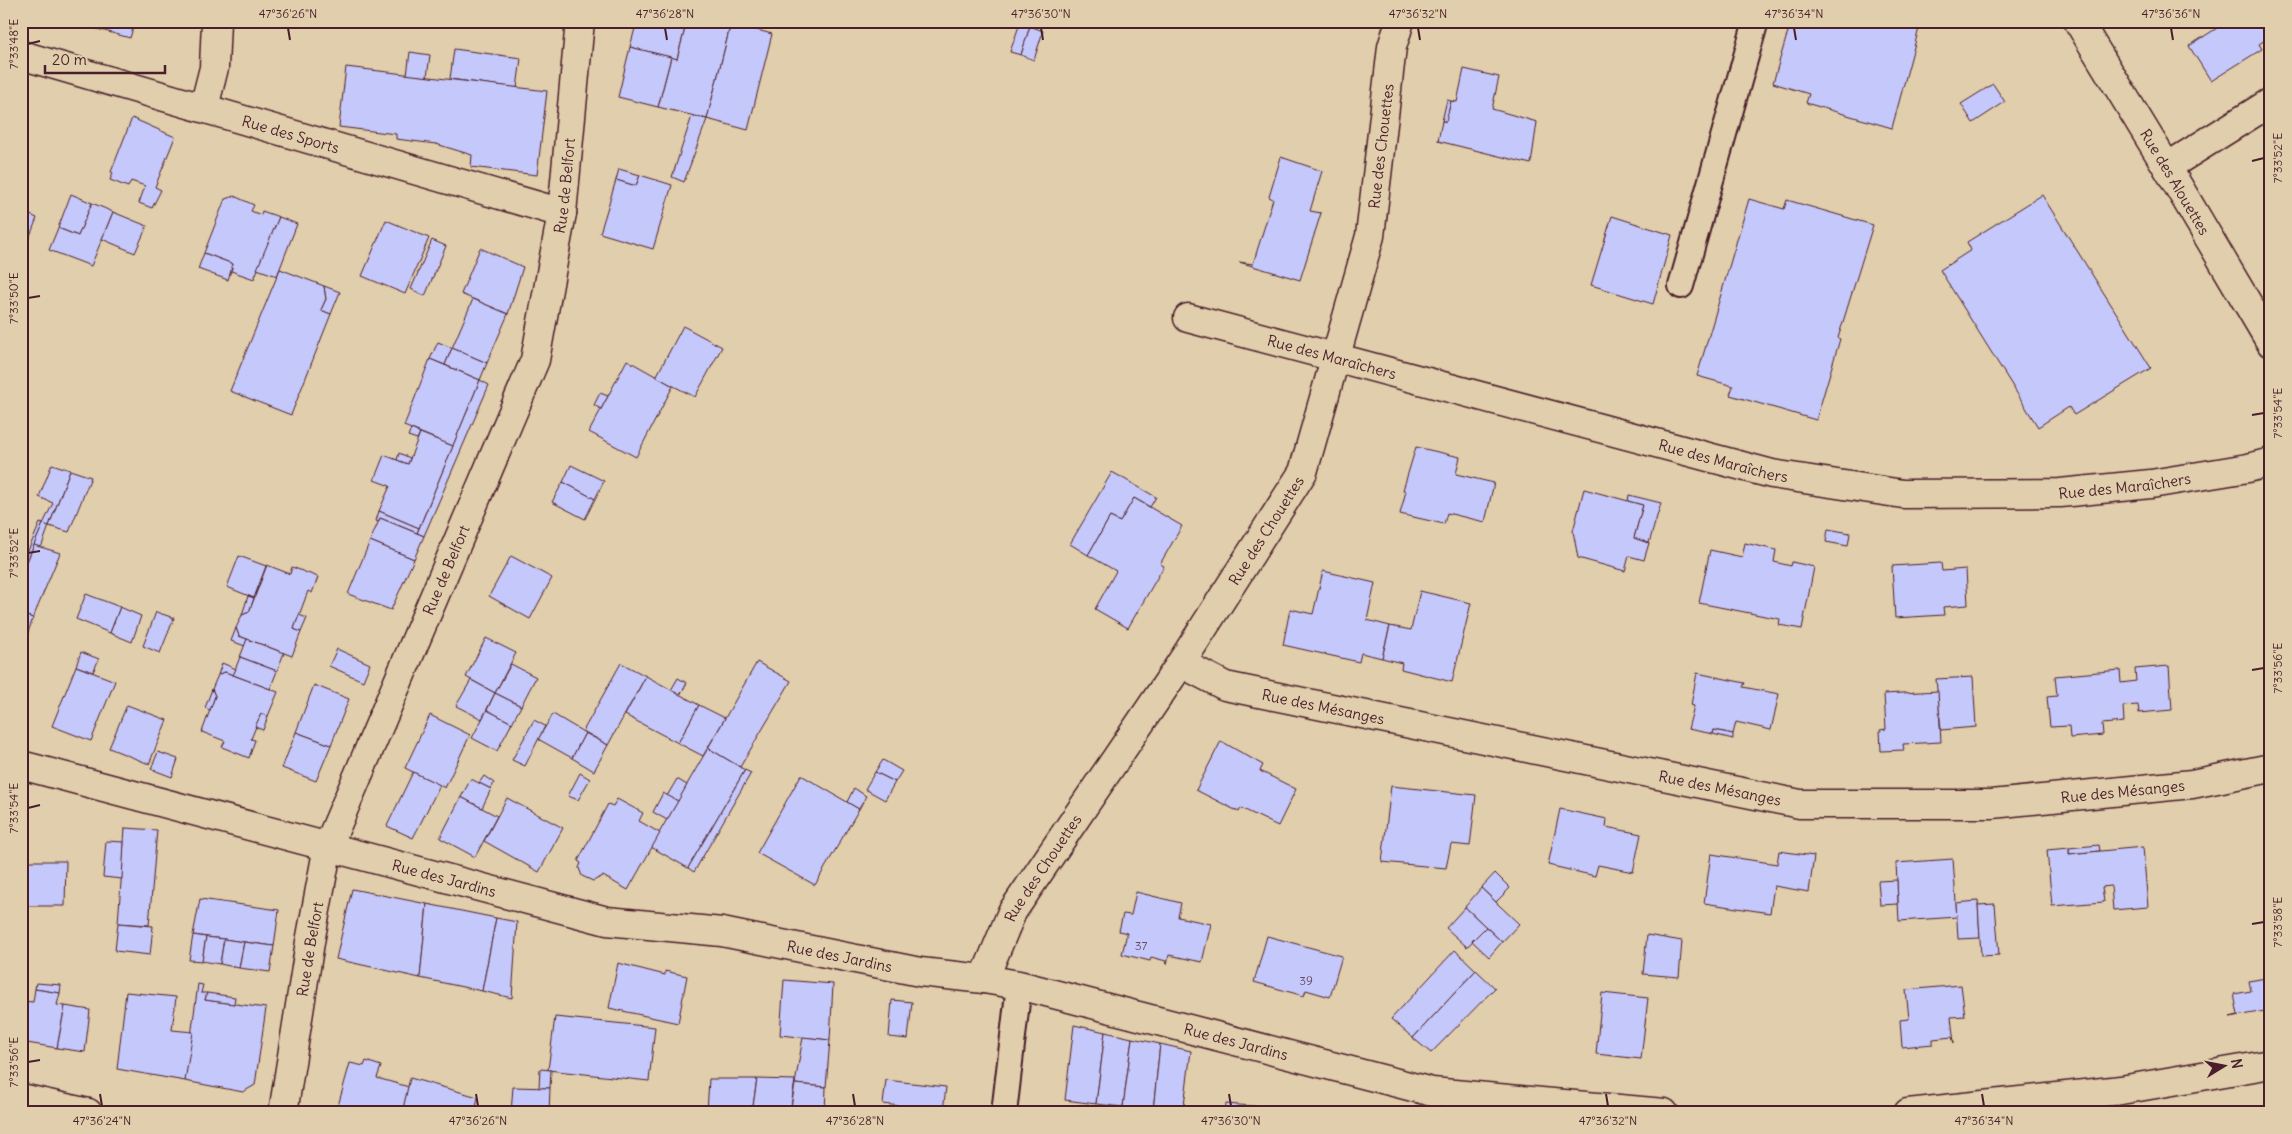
<svg xmlns="http://www.w3.org/2000/svg" width="2292" height="1134" font-family="Delius,sans-serif">
  <style>
    .building { fill: #c5c8fa; stroke: #4a1f2b }
    .lines { fill: none; stroke-linecap: round; stroke-linejoin: round }
    .service-casing { stroke: #4a1f2b; stroke-width: 28 }
    .minor-casing { stroke: #4a1f2b; stroke-width: 31 }
    .service { stroke: #e0ceac; stroke-width: 24 }
    .minor { stroke: #e0ceac; stroke-width: 28 }
    .ticks { fill: none; stroke: #4a1f2b; stroke-width: 2 }
    .labels { text-anchor: middle; dominant-baseline: central; stroke-width: 4; stroke-linejoin: round; paint-order: stroke }
    .number-label { font-size: 12px; fill: #69495f }
    .street-label { font-size: 15px; fill: #4a1f2b; stroke: #e0ceac }
    .neatline { fill: none; stroke: #4a1f2b; stroke-width: 2 }
    .ticks-label { font-size: 12px; text-anchor: middle; fill: #4a1f2b }
  </style>
  <rect width="100%" height="100%" fill="#e0ceac"/>
  <filter id="ink" filterUnits="userSpaceOnUse"><feTurbulence type="fractalNoise" baseFrequency=".02" numOctaves="2"/><feDisplacementMap in="SourceGraphic" scale="10" xChannelSelector="R" yChannelSelector="G"/><feConvolveMatrix kernelMatrix="1 2 1 2 8 2 1 2 1" color-interpolation-filters="sRGB"/></filter>
  <g filter="url(#ink)">
    <g class="building">
      <path d="M85 21H135L130 38 83 25Z"/>
      <path d="M637 21H687L677 59 630 47Z"/>
      <path d="M687 21H722L731 23 707 119 658 107 671 57 677 59Z"/>
      <path d="M1791 21H1921L1892 128 1806 103 1809 94 1773 83Z"/>
      <path d="M2228 21H2271V36L2259 44 2262 49 2211 81 2189 46Z"/>
      <path d="M731 23 772 34 748 130 707 119Z"/>
      <path d="M1020 23 1030 26 1021 55 1010 52Z"/>
      <path d="M1030 26 1043 31 1034 60 1021 55Z"/>
      <path d="M630 47 671 57 658 107 618 97Z"/>
      <path d="M454 49 521 58 517 88 450 79Z"/>
      <path d="M410 52 430 55 427 77 407 75Z"/>
      <path d="M346 67 547 91 537 175 471 167 472 155 436 144 396 139V134L339 127Z"/>
      <path d="M1464 69 1499 77 1492 109 1537 122 1531 164 1438 141 1442 121H1446L1451 101 1457 102Z"/>
      <path d="M1993 84 2005 102 1973 123 1961 104Z"/>
      <path d="M1447 100 1451 101 1446 121H1442Z"/>
      <path d="M692 116 707 119 684 182 672 177Z"/>
      <path d="M132 118 175 137 155 187 161 190 152 208 139 203 145 186 131 181 128 187 110 180 113 173 111 172Z"/>
      <path d="M1281 157 1322 171 1310 211 1321 213 1300 280 1239 262 1253 264 1273 199 1269 197Z"/>
      <path d="M619 169 640 175 636 186 616 180Z"/>
      <path d="M640 175 672 185 653 249 600 233 616 180 636 186Z"/>
      <path d="M71 194 92 203 78 236 58 228Z"/>
      <path d="M2042 195 2151 368 2074 415 2069 407 2038 427 1940 270 1971 250 1967 242Z"/>
      <path d="M234 196 254 205 251 211 261 215 262 211 279 217 254 279 231 271 233 264 204 253 225 199Z"/>
      <path d="M1749 199 1784 209 1787 200 1873 225 1838 338 1840 339 1816 420 1730 395 1733 386 1697 376Z"/>
      <path d="M92 203 113 212 91 266 49 250 58 228 78 236Z"/>
      <path d="M21 211 37 218 21 259Z"/>
      <path d="M113 212 147 226 135 253 102 239Z"/>
      <path d="M1612 216 1672 235 1653 304 1591 285Z"/>
      <path d="M279 217 297 224 277 276 257 269Z"/>
      <path d="M386 220 429 238 405 294 362 276Z"/>
      <path d="M432 240 446 246 425 296 411 289Z"/>
      <path d="M480 248 523 267 508 314 461 294Z"/>
      <path d="M204 253 233 264 228 280 198 269Z"/>
      <path d="M280 269 324 286 326 299 321 310 331 314 291 415 230 391Z"/>
      <path d="M324 286 340 292 331 314 321 310 326 299Z"/>
      <path d="M473 299 508 314 487 363 452 348Z"/>
      <path d="M683 326 722 347 695 397 656 377Z"/>
      <path d="M438 342 452 348 445 365 430 359Z"/>
      <path d="M452 348 487 363 480 380 445 365Z"/>
      <path d="M430 359 480 380 453 446 404 426Z"/>
      <path d="M627 360 673 386 636 457 589 432Z"/>
      <path d="M480 380 489 385 424 536 417 533Z"/>
      <path d="M600 393 608 396 601 409 594 405Z"/>
      <path d="M411 429 420 433 417 439 408 436Z"/>
      <path d="M420 433 453 446 419 528 379 511 390 486 374 480 384 455 408 464Z"/>
      <path d="M1416 447 1460 457 1456 474 1494 483 1485 522 1447 513 1444 524 1400 514 1406 491 1403 490Z"/>
      <path d="M399 453 410 458 408 464 397 460Z"/>
      <path d="M52 464 70 470 49 526 43 524 53 503 39 497Z"/>
      <path d="M571 465 604 481 595 499 563 482Z"/>
      <path d="M70 470 91 477 69 532 49 526Z"/>
      <path d="M1112 472 1156 497 1150 507 1134 498 1120 522 1110 517 1088 555 1070 544Z"/>
      <path d="M563 482 595 499 585 519 552 502Z"/>
      <path d="M1584 489 1643 505 1634 538 1649 543 1644 560 1629 556 1625 571 1578 558 1573 531Z"/>
      <path d="M1629 495 1661 503 1649 543 1634 538 1643 505 1628 501Z"/>
      <path d="M1134 498 1182 526 1160 564 1164 566 1128 628 1095 609 1116 571 1088 555 1110 517 1120 522Z"/>
      <path d="M379 511 419 528 417 533 380 518 378 522 376 521Z"/>
      <path d="M380 518 424 536 414 559 370 541Z"/>
      <path d="M40 523 43 524 21 576V567Z"/>
      <path d="M43 524 49 526 41 548 34 545Z"/>
      <path d="M1828 529 1850 533 1848 546 1826 542Z"/>
      <path d="M370 541 414 559 391 610 348 594Z"/>
      <path d="M1745 543 1776 550 1774 562 1791 566 1792 562 1814 567 1802 629 1779 625 1780 619 1699 603 1710 550 1742 557Z"/>
      <path d="M34 545 60 553 33 618 21 614V576Z"/>
      <path d="M239 556 266 566 254 598 227 587Z"/>
      <path d="M511 556 552 578 530 619 489 596Z"/>
      <path d="M1941 563 1942 571 1966 569 1968 605 1943 607 1944 615 1895 618 1892 566Z"/>
      <path d="M267 565 290 574 292 567 318 577 312 593 308 591 294 629 301 632 292 656 239 636 236 628 242 615 249 612Z"/>
      <path d="M1323 571 1375 583 1367 620 1390 626 1382 658 1361 653 1359 662 1283 645 1290 609 1313 614Z"/>
      <path d="M1420 591 1471 603 1452 682 1401 669 1402 663 1382 658 1390 626 1411 630Z"/>
      <path d="M86 594 120 607 110 633 76 619Z"/>
      <path d="M248 596 254 598 249 612 242 615Z"/>
      <path d="M120 607 141 616 132 642 110 633Z"/>
      <path d="M156 612 174 618 160 653 143 646Z"/>
      <path d="M21 614 33 618 22 650H21Z"/>
      <path d="M299 615 307 618 301 632 294 629Z"/>
      <path d="M236 628 239 636 247 639 245 646 231 641Z"/>
      <path d="M486 638 516 653 495 693 466 677Z"/>
      <path d="M247 639 284 653 277 671 240 657Z"/>
      <path d="M337 649 370 664 363 681 329 666Z"/>
      <path d="M81 652 99 659 93 672 76 666Z"/>
      <path d="M240 657 277 671 270 689 233 675Z"/>
      <path d="M757 662 791 681 740 767 708 748Z"/>
      <path d="M222 663 236 669 233 675 225 672 218 675Z"/>
      <path d="M621 663 646 676 608 745 583 731Z"/>
      <path d="M511 664 536 677 521 706 495 693Z"/>
      <path d="M76 666 115 681 91 741 52 726Z"/>
      <path d="M2169 666 2172 710 2139 713 2138 705 2123 706 2124 722 2102 724 2103 735 2070 738 2069 726 2050 727 2047 697 2057 696 2055 676 2120 670 2121 683 2136 681 2135 669Z"/>
      <path d="M225 672 278 692 268 716 261 714 251 739 255 740 249 758 222 747 225 741 202 732 215 696 212 689 218 675Z"/>
      <path d="M1697 673 1745 683 1743 687 1779 694 1771 730 1736 722 1733 734 1714 730 1713 734 1688 729 1694 706 1691 705Z"/>
      <path d="M646 676 699 705 678 743 625 715Z"/>
      <path d="M1973 677 1976 727 1941 730 1936 679Z"/>
      <path d="M678 678 687 683 680 695 671 690Z"/>
      <path d="M471 680 495 693 482 719 456 706Z"/>
      <path d="M314 685 349 699 331 745 296 732Z"/>
      <path d="M212 689 215 696 210 710 205 708Z"/>
      <path d="M1938 691 1941 742 1903 744 1904 750 1881 751 1880 730 1886 729 1884 694Z"/>
      <path d="M495 693 521 706 512 723 487 710Z"/>
      <path d="M127 705 167 720 149 764 109 748Z"/>
      <path d="M699 705 725 718 703 756 678 743Z"/>
      <path d="M487 710 512 723 497 751 472 738Z"/>
      <path d="M261 714 268 716 263 730 255 727Z"/>
      <path d="M553 714 585 733 572 758 538 739Z"/>
      <path d="M430 715 470 735 445 788 405 768Z"/>
      <path d="M534 720 545 726 525 766 512 760Z"/>
      <path d="M1714 730 1733 734V739L1713 734Z"/>
      <path d="M296 732 331 745 316 781 282 768Z"/>
      <path d="M585 733 608 745 594 771 572 758Z"/>
      <path d="M1221 741 1263 765 1260 771 1296 789 1278 826 1241 808 1239 812 1196 790Z"/>
      <path d="M708 748 745 770 688 868 651 847Z"/>
      <path d="M158 752 178 759 172 777 151 769Z"/>
      <path d="M883 760 902 771 895 782 875 772Z"/>
      <path d="M745 770 751 773 694 872 688 868Z"/>
      <path d="M413 772 440 785 413 838 387 826Z"/>
      <path d="M875 772 895 782 885 800 865 789Z"/>
      <path d="M580 773 590 779 578 800 568 796Z"/>
      <path d="M801 775 859 809 815 885 757 853Z"/>
      <path d="M484 776 494 783 491 789 479 783Z"/>
      <path d="M471 779 491 789 482 808 461 797Z"/>
      <path d="M677 779 687 785 678 801 667 796Z"/>
      <path d="M1391 786 1476 795 1470 846 1451 844 1446 868 1382 862Z"/>
      <path d="M854 788 866 796 859 809 847 802Z"/>
      <path d="M663 793 678 801 667 820 653 812Z"/>
      <path d="M461 797 497 816 475 857 440 838Z"/>
      <path d="M507 798 563 828 539 872 484 841Z"/>
      <path d="M617 799 643 813 639 821 660 833 628 890 603 876 593 881 582 876 579 868 581 863 578 861 608 804 613 806Z"/>
      <path d="M1560 809 1607 819 1606 827 1641 834 1633 872 1598 865 1595 876 1548 865Z"/>
      <path d="M125 828 157 830 149 925 118 923Z"/>
      <path d="M106 841 124 842 122 879 103 877Z"/>
      <path d="M2099 845 2100 851 2069 854V848Z"/>
      <path d="M2143 847 2148 907 2113 910 2111 886 2102 887 2104 902 2052 906 2047 850 2069 848V854Z"/>
      <path d="M1779 851 1814 856 1809 892 1774 886 1770 913 1704 903 1711 854 1777 864Z"/>
      <path d="M1953 859 1957 917 1899 921 1896 863Z"/>
      <path d="M21 861H66L65 906H21Z"/>
      <path d="M1495 873 1510 888 1496 902 1481 888Z"/>
      <path d="M1897 880 1898 904 1880 905 1878 881Z"/>
      <path d="M1481 888 1519 924 1502 942 1465 907Z"/>
      <path d="M352 889 427 904 420 978 336 959Z"/>
      <path d="M1136 892 1181 903 1178 917 1211 924 1202 962 1169 955 1167 964 1166 961 1151 957 1150 961 1122 954 1127 933 1119 931 1123 914 1131 915Z"/>
      <path d="M200 899 279 910 274 946 193 935Z"/>
      <path d="M1978 901 1980 938 1958 939 1956 903Z"/>
      <path d="M427 904 496 918 482 991 420 978Z"/>
      <path d="M1995 904 1999 955 1981 956 1978 905Z"/>
      <path d="M1465 907 1486 927 1467 947 1446 928Z"/>
      <path d="M496 918 517 922 512 998 482 991Z"/>
      <path d="M118 923 153 926 150 955 115 951Z"/>
      <path d="M1486 927 1502 942 1489 957 1472 941Z"/>
      <path d="M193 935 206 937 202 961 189 960Z"/>
      <path d="M1647 935 1682 941 1679 977 1643 974Z"/>
      <path d="M1267 936 1342 956 1330 997 1306 990 1304 996 1254 982Z"/>
      <path d="M206 937 224 939 220 964 202 961Z"/>
      <path d="M224 939 244 942 239 968 220 964Z"/>
      <path d="M244 942 274 946 270 972 239 968Z"/>
      <path d="M1455 950 1476 970 1413 1038 1391 1019Z"/>
      <path d="M618 963 665 975V971L687 976 678 1023 609 1008Z"/>
      <path d="M1476 970 1495 988 1431 1053 1413 1038Z"/>
      <path d="M2271 977V1010L2230 1017 2238 1015 2234 994 2251 991 2249 981Z"/>
      <path d="M784 980 833 984 830 1040 780 1035Z"/>
      <path d="M36 983 61 985 60 993 35 989Z"/>
      <path d="M198 984 203 985 201 993H207L205 1000 266 1008 255 1085 243 1092 185 1081Z"/>
      <path d="M1961 985 1965 1016 1951 1017 1954 1043 1952 1037 1933 1039V1044L1902 1047 1900 1020 1909 1019 1906 990Z"/>
      <path d="M35 989 60 993 57 1005 65 1006 57 1048 21 1042V1001L33 1002Z"/>
      <path d="M126 992 176 997 172 1030 193 1032 185 1081 117 1069Z"/>
      <path d="M207 993 235 997 234 1004 205 1000Z"/>
      <path d="M1602 993 1648 998 1641 1059 1596 1054Z"/>
      <path d="M892 1000 912 1002 908 1039 889 1037Z"/>
      <path d="M65 1006 90 1010 85 1052 57 1048Z"/>
      <path d="M555 1017 655 1027 649 1081 548 1070Z"/>
      <path d="M1074 1025 1105 1032 1096 1104 1065 1100Z"/>
      <path d="M1105 1032 1132 1038 1123 1107 1096 1104Z"/>
      <path d="M803 1037 830 1040 826 1087 795 1084Z"/>
      <path d="M1132 1038 1160 1044 1153 1111 1123 1107Z"/>
      <path d="M1160 1044 1191 1051 1183 1113 1153 1111Z"/>
      <path d="M366 1061 381 1066 377 1078 409 1087 402 1113H336L350 1063 364 1066Z"/>
      <path d="M540 1069 551 1070 550 1088H539Z"/>
      <path d="M410 1078 478 1097 475 1113H402Z"/>
      <path d="M709 1079H757L752 1113H707Z"/>
      <path d="M757 1079 795 1080 790 1113H752Z"/>
      <path d="M886 1080 946 1087 943 1111 883 1104Z"/>
      <path d="M795 1084 826 1087 825 1113H790Z"/>
      <path d="M513 1087 550 1088 549 1113H511Z"/>
      <path d="M1226 1104 1277 1108 1276 1113H1225Z"/>
    </g>
    <g class="lines">
      <defs>
        <g id="service">
          <path d="M1681 286 1756 21"/>
          <path d="M1004 1113 1019 985"/>
        </g>
        <g id="minor">
          <path id="s1" d="M2078 21 2167 167 2271 343"/>
          <path id="s2" d="M21 55 562 213"/>
          <path d="M204 107 214 68 216 21"/>
          <path d="M2167 167 2271 102"/>
          <path id="s3" d="M1188 318 1772 474 1903 494 2060 493 2151 484 2248 468 2271 462"/>
          <path id="s4" d="M1181 663 1225 686 1800 804H1992L2192 784 2271 768"/>
          <path id="s5" d="M21 765 607 921 722 932 920 972 984 979 1019 985 1432 1092 1664 1113"/>
          <path id="s6" d="M984 979 1012 912 1181 663 1303 472 1370 236 1392 47 1400 21"/>
          <path d="M21 1098 88 1113"/>
          <path id="s7" d="M283 1113 310 942 328 846 535 360 562 213 580 21"/>
          <path d="M1908 1113 2121 1090 2271 1064"/>
        </g>
      </defs>
      <use href="#service" class="service-casing"/>
      <use href="#minor" class="minor-casing"/>
      <use href="#service" class="service"/>
      <use href="#minor" class="minor"/>
    </g>
  </g>
  <path class="ticks" d="M288 28 290 40M665 28 667 40M1041 28 1043 40M1418 28 1420 40M1794 28 1796 40M2171 28 2173 40M28 44 40 41M2252 161 2264 158M28 298 40 296M2252 415 2264 413M28 553 40 551M2252 670 2264 668M28 808 40 805M2252 924 2264 922M28 1062 40 1060M100 1094 102 1106M476 1094 478 1106M853 1094 855 1106M1229 1094 1231 1106M1606 1094 1608 1106M1982 1094 1984 1106"/>
  <g class="labels">
    <g class="number-label">
      <text x="1141" y="945">37</text>
      <text x="1306" y="980">39</text>
    </g>
    <g class="street-label">
      <text stroke="none"><textPath href="#s2" startOffset="281">Rue des Sports</textPath></text>
      <text stroke="none"><textPath href="#s6" startOffset="936">Rue des Chouettes</textPath></text>
      <text stroke="none"><textPath href="#s1" startOffset="188">Rue des Alouettes</textPath></text>
      <text stroke="none"><textPath href="#s7" startOffset="976">Rue de Belfort</textPath></text>
      <text stroke="none"><textPath href="#s3" startOffset="149">Rue des Maraîchers</textPath></text>
      <text stroke="none"><textPath href="#s3" startOffset="554">Rue des Maraîchers</textPath></text>
      <text stroke="none"><textPath href="#s3" startOffset="959">Rue des Maraîchers</textPath></text>
      <text stroke="none"><textPath href="#s6" startOffset="531">Rue des Chouettes</textPath></text>
      <text stroke="none"><textPath href="#s7" startOffset="571">Rue de Belfort</textPath></text>
      <text stroke="none"><textPath href="#s4" startOffset="150">Rue des Mésanges</textPath></text>
      <text stroke="none"><textPath href="#s4" startOffset="555">Rue des Mésanges</textPath></text>
      <text stroke="none"><textPath href="#s4" startOffset="960">Rue des Mésanges</textPath></text>
      <text stroke="none"><textPath href="#s6" startOffset="126">Rue des Chouettes</textPath></text>
      <text stroke="none"><textPath href="#s5" startOffset="438">Rue des Jardins</textPath></text>
      <text stroke="none"><textPath href="#s7" startOffset="166">Rue de Belfort</textPath></text>
      <text stroke="none"><textPath href="#s5" startOffset="842">Rue des Jardins</textPath></text>
      <text stroke="none"><textPath href="#s5" startOffset="1248">Rue des Jardins</textPath></text>
    </g>
  </g>
  <rect width="2292" height="1134" fill="none" stroke="#e0ceac" stroke-width="55"/>
  <g transform="translate(2224 1066) rotate(80)" stroke="#e0ceac" stroke-width="4" paint-order="stroke">
  <path d="M0-4L9 19L0 12L-9 19Z" fill="#4a1f2b"/>
  <text y="-8" font-size="14" font-weight="bold" text-anchor="middle" fill="#4a1f2b">N</text>
  </g>
  <path d="M45 65v8h120v-8" fill="none" stroke="#4a1f2b" stroke-width="2.5"/>
  <text x="52" y="65" font-size="15" fill="#4a1f2b" stroke="#e0ceac" stroke-width="4" paint-order="stroke">20 m</text>
  <rect x="28" y="28" width="2236" height="1078" class="neatline"/>
  <g class="ticks-label">
    <text x="288" y="18">47°36'26"N</text>
    <text x="665" y="18">47°36'28"N</text>
    <text x="1041" y="18">47°36'30"N</text>
    <text x="1418" y="18">47°36'32"N</text>
    <text x="1794" y="18">47°36'34"N</text>
    <text x="2171" y="18">47°36'36"N</text>
    <text transform="translate(14 44) rotate(-90)" y="4">7°33'48"E</text>
    <text transform="translate(2278 158) rotate(-90)" y="4">7°33'52"E</text>
    <text transform="translate(14 298) rotate(-90)" y="4">7°33'50"E</text>
    <text transform="translate(2278 413) rotate(-90)" y="4">7°33'54"E</text>
    <text transform="translate(14 553) rotate(-90)" y="4">7°33'52"E</text>
    <text transform="translate(2278 668) rotate(-90)" y="4">7°33'56"E</text>
    <text transform="translate(14 808) rotate(-90)" y="4">7°33'54"E</text>
    <text transform="translate(2278 922) rotate(-90)" y="4">7°33'58"E</text>
    <text transform="translate(14 1062) rotate(-90)" y="4">7°33'56"E</text>
    <text x="102" y="1125">47°36'24"N</text>
    <text x="478" y="1125">47°36'26"N</text>
    <text x="855" y="1125">47°36'28"N</text>
    <text x="1231" y="1125">47°36'30"N</text>
    <text x="1608" y="1125">47°36'32"N</text>
    <text x="1984" y="1125">47°36'34"N</text>
  </g>
</svg>
